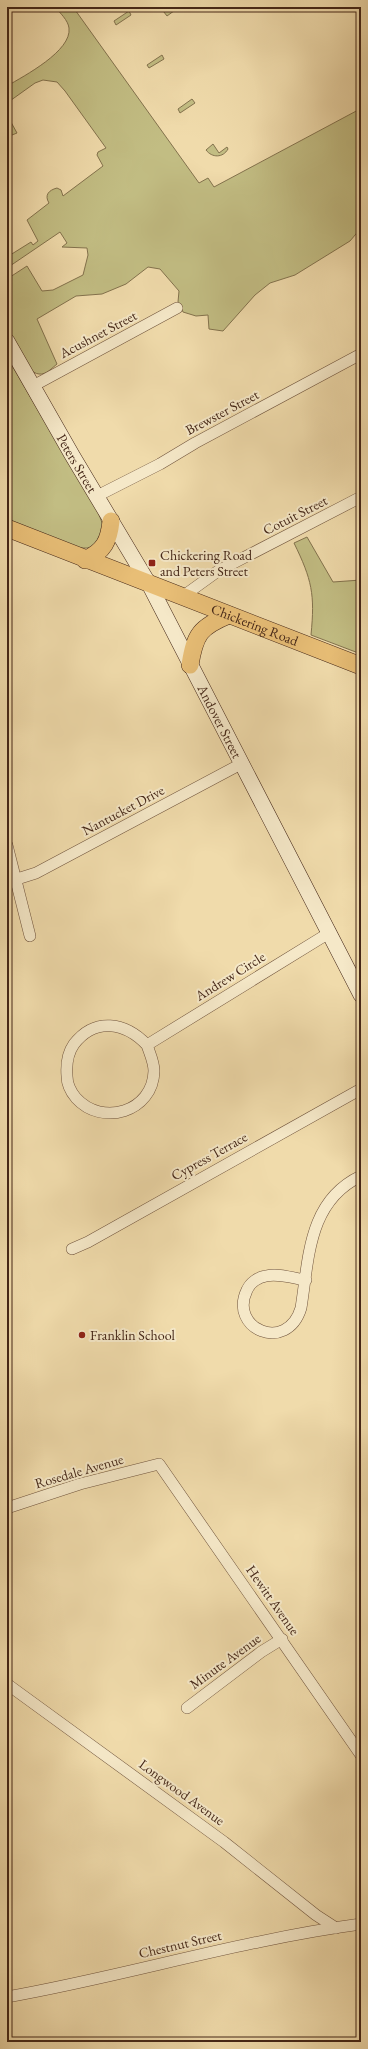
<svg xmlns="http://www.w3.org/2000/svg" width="368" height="2049" font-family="'EB Garamond',serif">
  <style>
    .green { fill: #c2bd83; stroke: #83724d }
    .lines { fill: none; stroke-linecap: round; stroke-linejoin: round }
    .minor-casing { stroke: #6f533c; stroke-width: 12 }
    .secondary-casing { stroke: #442617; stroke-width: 16 }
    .primary-casing { stroke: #442617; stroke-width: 18 }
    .minor { stroke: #f5e8c8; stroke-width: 11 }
    .secondary { stroke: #f5e8c8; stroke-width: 15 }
    .primary { stroke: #e8be76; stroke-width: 17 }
    .poi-dot { fill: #8f2418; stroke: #f5e8c8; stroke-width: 1.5 }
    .labels { text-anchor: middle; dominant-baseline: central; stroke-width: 4; stroke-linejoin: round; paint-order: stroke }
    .street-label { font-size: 14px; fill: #442617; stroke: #f5e8c8 }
    .poi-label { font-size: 14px; fill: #442617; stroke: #f5e8c8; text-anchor: start }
  </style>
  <rect width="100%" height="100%" fill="#f0dbab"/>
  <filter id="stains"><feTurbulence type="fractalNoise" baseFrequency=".005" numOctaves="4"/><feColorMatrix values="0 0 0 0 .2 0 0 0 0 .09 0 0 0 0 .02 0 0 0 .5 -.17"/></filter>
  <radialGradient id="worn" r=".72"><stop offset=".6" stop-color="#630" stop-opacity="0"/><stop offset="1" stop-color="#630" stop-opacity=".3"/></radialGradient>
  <g class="green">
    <path d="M55 7H73L199 183 208 178 214 187 360 109 357 101 361 99V228L350 241 295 275 270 283 255 295 223 331 209 329 208 315 196 316 183 312 178 302 179 291 160 269 148 267 126 284 102 294 76 296 37 319 57 364C52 368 46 375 39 374 26 373 9 343 7 331 4 317 7 294 7 279L27 266 42 291 53 290 83 275 88 255 87 248 62 247 67 243 60 232 7 268V257L31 242 33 245 38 241 27 220 49 203C44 195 49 190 57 188L61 190 63 196 103 166 97 155 98 152 106 148 65 91 57 82 43 80 35 83 7 103V86C24 76 72 51 69 28 68 20 60 13 55 7Z"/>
    <path d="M160 7H165L168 11 174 7 178 8 167 16Z"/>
    <path d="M129 11 131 15 116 25 114 21Z"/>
    <path d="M162 55 164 59 149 68 147 65Z"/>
    <path d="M192 99 195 103 180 113 178 109Z"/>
    <path d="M7 115 17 133 7 137Z"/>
    <path d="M213 144 219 153 227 147 228 149C223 158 212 158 206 150Z"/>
    <path d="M7 357 98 512 104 528 94 546 87 548H78L7 519Z"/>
    <path d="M307 537 333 582 361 580V654L311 635C315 594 312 580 294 543Z"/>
  </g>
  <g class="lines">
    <defs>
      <g id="minor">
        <path d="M33 386 177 308"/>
        <path d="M97 496 160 464 195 443 361 354"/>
        <path d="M182 597 218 571 361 497"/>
        <path d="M7 845 30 936"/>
        <path d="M17 879 36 873 241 764"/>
        <path d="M147 1045C150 1054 154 1062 154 1071 153 1112 102 1127 76 1098 71 1092 67 1084 67 1076 66 1064 67 1054 74 1044 95 1017 125 1022 147 1045L329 933"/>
        <path d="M72 1249 88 1242 361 1089"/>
        <path d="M306 1280C293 1278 278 1273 266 1276 258 1277 250 1283 247 1290 228 1329 287 1354 301 1308 309 1258 308 1201 361 1176"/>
        <path d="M7 1508 80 1484 159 1464 361 1755"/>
        <path d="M7 1684 224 1842 316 1915 336 1928"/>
        <path d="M187 1708 261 1652 282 1639"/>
        <path d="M7 1997C126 1976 241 1940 361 1924"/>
      </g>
      <g id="secondary">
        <path id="s1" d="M7 341 72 455 149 584 361 995"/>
      </g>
      <g id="primary">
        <path id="s2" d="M7 528 361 666"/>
        <path d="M85 560C104 551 109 541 111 521"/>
        <path d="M190 665C195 634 200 627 229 615"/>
      </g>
    </defs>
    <use href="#minor" class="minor-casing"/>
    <use href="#secondary" class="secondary-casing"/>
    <use href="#primary" class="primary-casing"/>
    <use href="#minor" class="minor"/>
    <use href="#secondary" class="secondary"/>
    <use href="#primary" class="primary"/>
  </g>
  <g class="poi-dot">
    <rect x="148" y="559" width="8" height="8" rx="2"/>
    <circle cx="82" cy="1335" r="4"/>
  </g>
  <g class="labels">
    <g class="street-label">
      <text transform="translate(98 334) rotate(-28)">Acushnet Street</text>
      <text transform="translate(222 412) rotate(-28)">Brewster Street</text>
      <text stroke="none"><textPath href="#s1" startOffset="141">Peters Street</textPath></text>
      <text transform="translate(295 515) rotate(-27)">Cotuit Street</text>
      <text stroke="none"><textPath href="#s2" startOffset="266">Chickering Road</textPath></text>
      <text stroke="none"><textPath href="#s1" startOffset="436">Andover Street</textPath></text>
      <text transform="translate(123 810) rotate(-28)">Nantucket Drive</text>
      <text transform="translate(230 976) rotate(-32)">Andrew Circle</text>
      <text transform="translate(209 1156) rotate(-29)">Cypress Terrace</text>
      <text transform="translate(79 1471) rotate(-16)">Rosedale Avenue</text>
      <text transform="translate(273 1600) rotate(55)">Hewitt Avenue</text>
      <text transform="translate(225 1661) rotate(-36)">Minute Avenue</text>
      <text transform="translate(182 1792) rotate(36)">Longwood Avenue</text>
      <text transform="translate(180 1944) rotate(-13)">Chestnut Street</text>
    </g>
    <g class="poi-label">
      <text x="160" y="555">Chickering Road<tspan x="160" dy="16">and Peters Street</tspan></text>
      <text x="90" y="1335">Franklin School</text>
    </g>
  </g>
  <rect width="368" height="2049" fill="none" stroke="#f0dbab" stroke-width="24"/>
  <rect x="8" y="8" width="352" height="2033" fill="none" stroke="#442617" stroke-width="2"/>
  <rect x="12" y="12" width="344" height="2025" fill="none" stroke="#442617"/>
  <rect width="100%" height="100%" filter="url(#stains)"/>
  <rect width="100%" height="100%" fill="url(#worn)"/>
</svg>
